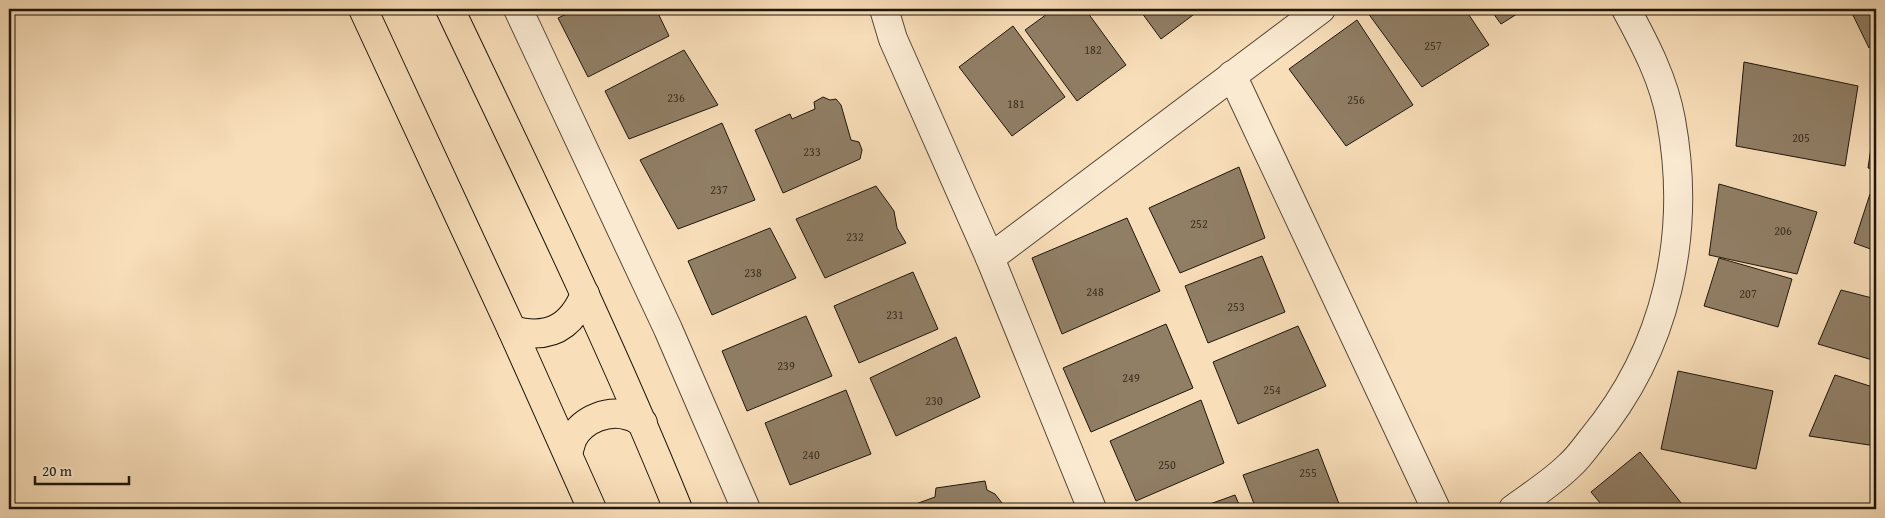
<svg xmlns="http://www.w3.org/2000/svg" width="1885" height="518" font-family="'Gentium Book Plus',serif">
  <style>
    .building { fill: #907e65; stroke: #1f160a }
    .lines { fill: none; stroke-linecap: round; stroke-linejoin: round }
    .minor-casing { stroke: #554836; stroke-width: 30 }
    .major-casing { stroke: #1f160a; stroke-width: 30 }
    .minor { stroke: #faead2; stroke-width: 28 }
    .major { stroke: #f8deb9; stroke-width: 28 }
    .labels { text-anchor: middle; dominant-baseline: central; stroke-width: 4; stroke-linejoin: round; paint-order: stroke }
    .number-label { font-size: 12px; fill: #3b3021 }
  </style>
  <rect width="100%" height="100%" fill="#f8deb9"/>
  <filter id="stains"><feTurbulence type="fractalNoise" baseFrequency=".004" numOctaves="4"/><feColorMatrix values="0 0 0 0 .2 0 0 0 0 .09 0 0 0 0 .02 0 0 0 .5 -.17"/></filter>
  <radialGradient id="worn" r=".72"><stop offset=".6" stop-color="#630" stop-opacity="0"/><stop offset="1" stop-color="#630" stop-opacity=".3"/></radialGradient>
  <g class="building">
    <path d="M577 9H656L669 36 588 77 558 18Z"/>
    <path d="M1054 9H1085L1126 65 1077 101 1025 30Z"/>
    <path d="M1139 9H1201L1161 39Z"/>
    <path d="M1365 9H1465L1489 45 1422 87Z"/>
    <path d="M1490 9H1525L1501 24Z"/>
    <path d="M1850 9H1876V43L1869 48Z"/>
    <path d="M1357 20 1413 105 1346 146 1289 69Z"/>
    <path d="M1013 26 1065 97 1012 136 959 67Z"/>
    <path d="M684 50 718 105 629 139 605 91Z"/>
    <path d="M1744 62 1858 86 1845 166 1736 146Z"/>
    <path d="M823 97 830 100 836 99 841 105 851 140 859 142 862 150 860 159 783 193 755 130 790 114 792 119 815 109 814 102Z"/>
    <path d="M1876 113V169L1868 168Z"/>
    <path d="M722 123 755 200 678 229 640 160Z"/>
    <path d="M1239 167 1265 238 1180 273 1149 208Z"/>
    <path d="M1719 184 1817 212 1797 274 1709 255Z"/>
    <path d="M876 186 894 211 897 228 906 243 825 278 796 219Z"/>
    <path d="M1870 194 1876 196V251L1854 243Z"/>
    <path d="M1127 218 1160 291 1062 334 1032 258Z"/>
    <path d="M770 228 796 278 712 315 688 261Z"/>
    <path d="M1262 256 1285 312 1208 343 1185 286Z"/>
    <path d="M1719 258 1792 279 1778 327 1704 306Z"/>
    <path d="M913 272 938 329 859 363 834 306Z"/>
    <path d="M1841 290 1876 299V361L1818 344Z"/>
    <path d="M806 316 832 376 747 411 722 351Z"/>
    <path d="M1166 324 1193 388 1091 432 1063 368Z"/>
    <path d="M1298 326 1326 386 1238 424 1213 362Z"/>
    <path d="M956 337 980 397 896 436 870 378Z"/>
    <path d="M1678 371 1773 391 1756 469 1661 449Z"/>
    <path d="M1835 375 1876 388V446L1809 436Z"/>
    <path d="M846 390 871 454 790 485 765 423Z"/>
    <path d="M1201 400 1224 463 1136 501 1110 441Z"/>
    <path d="M1318 449 1341 509H1256L1243 475Z"/>
    <path d="M1640 452 1686 509H1605L1591 492Z"/>
    <path d="M985 481 987 490 995 494 1002 503 1003 509H914L913 505 935 497 936 488Z"/>
    <path d="M1235 495 1241 509H1196Z"/>
  </g>
  <g class="lines">
    <defs>
      <g id="minor">
        <path d="M518 9 668 329 746 509"/>
        <path d="M884 9 893 39 990 258 1092 509"/>
        <path d="M1232 75 1436 509"/>
        <path d="M990 258 1321 9"/>
        <path d="M1513 509C1532 495 1553 482 1570 465 1578 458 1585 448 1592 439 1667 349 1692 235 1671 120 1664 80 1645 44 1626 9"/>
      </g>
      <g id="major">
        <path d="M363 9 512 330 592 509"/>
        <path d="M450 9C529 175 609 339 678 509"/>
        <path d="M512 330C548 340 571 328 585 294"/>
        <path d="M568 453C570 448 571 442 573 438 583 419 609 409 629 416 634 417 639 421 643 423"/>
      </g>
    </defs>
    <use href="#minor" class="minor-casing"/>
    <use href="#major" class="major-casing"/>
    <use href="#minor" class="minor"/>
    <use href="#major" class="major"/>
  </g>
  <g class="labels">
    <g class="number-label">
      <text x="1433" y="45">257</text>
      <text x="1093" y="49">182</text>
      <text x="676" y="97">236</text>
      <text x="1356" y="99">256</text>
      <text x="1016" y="103">181</text>
      <text x="1801" y="137">205</text>
      <text x="812" y="151">233</text>
      <text x="719" y="189">237</text>
      <text x="1199" y="223">252</text>
      <text x="1783" y="230">206</text>
      <text x="855" y="236">232</text>
      <text x="753" y="272">238</text>
      <text x="1095" y="291">248</text>
      <text x="1748" y="293">207</text>
      <text x="1236" y="306">253</text>
      <text x="895" y="314">231</text>
      <text x="786" y="365">239</text>
      <text x="1131" y="377">249</text>
      <text x="1272" y="389">254</text>
      <text x="934" y="400">230</text>
      <text x="811" y="454">240</text>
      <text x="1167" y="464">250</text>
      <text x="1308" y="472">255</text>
    </g>
  </g>
  <rect width="1885" height="518" fill="none" stroke="#f8deb9" stroke-width="30"/>
  <rect x="10" y="10" width="1865" height="498" fill="none" stroke="#1f160a" stroke-width="2.5"/>
  <rect x="15" y="15" width="1855" height="488" fill="none" stroke="#1f160a"/>
  <path d="M35 476v8h94v-8" fill="none" stroke="#1f160a" stroke-width="2.5"/>
  <text x="42" y="476" font-size="15" fill="#1f160a" stroke="#faead2" stroke-width="4" paint-order="stroke">20 m</text>
  <rect width="100%" height="100%" filter="url(#stains)"/>
  <rect width="100%" height="100%" fill="url(#worn)"/>
</svg>
